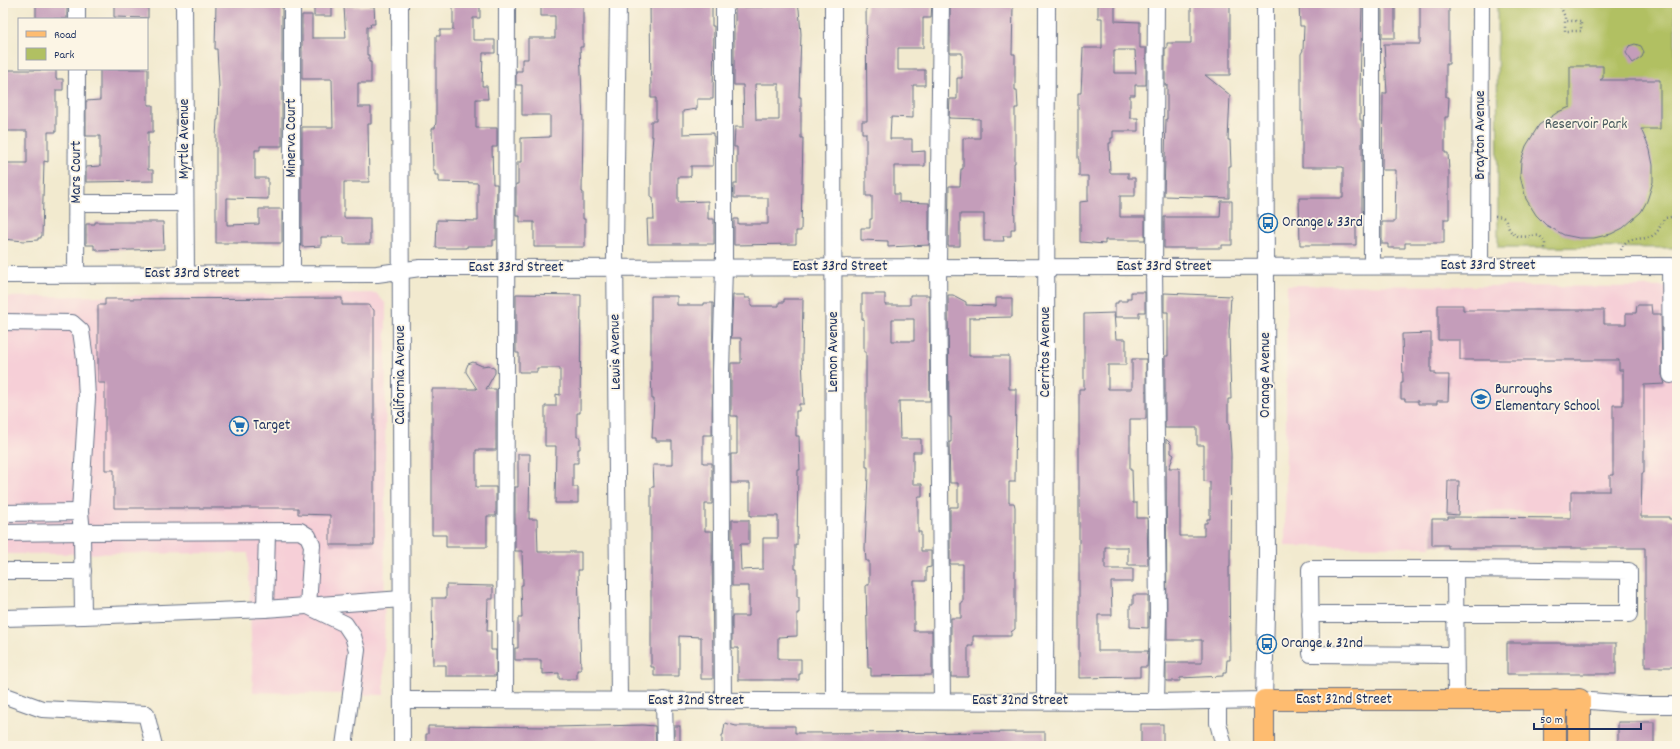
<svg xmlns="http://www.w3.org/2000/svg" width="1680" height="749" font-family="Dekko,sans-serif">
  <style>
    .built { fill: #f6cfd7 }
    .green { fill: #b1c062; stroke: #667860 }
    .building { fill: #c49dba; fill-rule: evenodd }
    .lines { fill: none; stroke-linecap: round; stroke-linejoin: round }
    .minor-casing { stroke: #667086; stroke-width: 18 }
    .major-casing { stroke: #667086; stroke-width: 22 }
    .highway-casing { stroke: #667086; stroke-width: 24 }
    .path { stroke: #667086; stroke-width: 2.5; stroke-dasharray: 1 3; stroke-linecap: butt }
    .minor { stroke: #fff; stroke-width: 16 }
    .major { stroke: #febc70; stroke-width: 20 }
    .highway { stroke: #febc70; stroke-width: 22 }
    .labels { text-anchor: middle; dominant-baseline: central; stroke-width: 3.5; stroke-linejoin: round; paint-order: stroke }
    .park-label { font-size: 15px; fill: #485a5f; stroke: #fcf5e5 }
    .street-label { font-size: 15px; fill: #1b2f5e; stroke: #fcf5e5 }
    .poi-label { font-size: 15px; fill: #1b2f5e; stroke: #fcf5e5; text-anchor: start }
  </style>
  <rect width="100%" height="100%" fill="#fcf5e5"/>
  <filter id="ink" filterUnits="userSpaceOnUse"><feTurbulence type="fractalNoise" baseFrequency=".025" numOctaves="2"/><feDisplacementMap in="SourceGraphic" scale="8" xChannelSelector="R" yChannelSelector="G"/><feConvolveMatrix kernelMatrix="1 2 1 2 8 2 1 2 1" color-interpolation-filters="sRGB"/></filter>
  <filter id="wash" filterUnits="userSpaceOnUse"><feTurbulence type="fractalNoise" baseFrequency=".012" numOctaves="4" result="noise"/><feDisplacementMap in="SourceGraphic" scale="16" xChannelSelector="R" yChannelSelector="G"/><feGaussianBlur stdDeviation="0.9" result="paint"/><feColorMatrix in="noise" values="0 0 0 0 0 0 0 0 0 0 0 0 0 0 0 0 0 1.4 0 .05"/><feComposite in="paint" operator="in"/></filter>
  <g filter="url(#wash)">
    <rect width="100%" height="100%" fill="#f2eacf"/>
    <g class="built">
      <path d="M1287 285 1676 287 1674 512 1432 511 1431 547 1285 546Z"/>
      <path d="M376 293 386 304 384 695 253 692 248 553 3 554V297Z"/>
    </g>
    <path class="green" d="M1497 3H1675L1676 248 1498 247Z"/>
    <g id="blocks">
      <g class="building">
        <rect x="36" y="3" width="31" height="16"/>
        <path d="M114 3H148V18L114 17Z"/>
        <path d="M216 3H282V146H260V150H255V178H268V199L227 198V225L259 224V209H282V243H216V137L217 120H218L219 86 217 49H215Z"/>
        <path d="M453 3H480V18H473V40H495V53H483L482 86H487L488 99H476V128H497V147H492L493 184H497L496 240H493V246H467V248H436L437 220 478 221V183L439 182V175H435V170H433L432 128H435L436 122V36H440V30H453Z"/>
        <path d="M541 3H583V47H580L583 122 582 192H583V219H585V247H534V222H520V216H516V184H518V162H521V138L550 137V115H522V85H516V71H522V59H528V38H555V16H541Z"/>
        <path d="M650 3H712V26H714L713 99H697V109L683 111V134L713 133V136H714L713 166H691V176L689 177H678V202L708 201V219H714V244H648L647 219H654L653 197H651V159L653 136H651V121H656V98H651Z"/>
        <path d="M764 3H797L799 9 801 34 799 97H801V138H803L801 231H796V244L734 245V219H738V224H768V198H734V184H737V147H734L735 127H744L743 85H734V26H735V7H764ZM755 84H779V120H756Z"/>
        <path d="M866 3H932L931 18H923V48H898V70H925V85H913V118L891 117 890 139H912V152L925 151V166H894V194H899V202L929 203V245L888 247V241L861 240V228H870V219H872V196H866V133H862V121H867Z"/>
        <path d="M950 3H962V6L994 7V3H1012L1013 6 1012 54H1015V90H1017L1018 108H1015V163H1014L1015 229H1011V236H1003L1004 241H984V214H960V246H948L949 186H960L961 169H963V138H980V119L949 118 950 99H957V78H962V53H950Z"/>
        <path d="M1098 3H1115V21L1140 22V48H1146V85H1135V95H1130V118H1138V131H1113V138H1111V143H1109L1110 173H1128V178H1135V196H1120V217H1145V240H1105V244L1080 242V202L1088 201V176H1079V160L1078 158V93H1081L1083 48H1102V18H1098ZM1114 50H1135L1136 73H1114Z"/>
        <path d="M1191 3H1230V75H1205L1230 95 1228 140H1230L1231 166H1229V198L1164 196 1166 119H1167V85H1165V48H1167V43H1191Z"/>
        <path d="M1299 3H1362L1360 91V120H1362V226H1356V245H1300L1299 198H1343V167H1302V112H1301V54L1303 50 1304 26H1300Z"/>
        <rect x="1382" y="3" width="13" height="35"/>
        <path d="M1420 3H1449V64H1446V97H1449L1448 117H1445V153H1448L1449 172V219H1444V243H1405V248H1388V244H1382V222H1395L1396 170H1382L1383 93H1387L1384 44H1420Z"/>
        <rect x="314" y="5" width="18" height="11"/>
        <path d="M374 6 375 24H370L371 27H367V55H369V62H371V83H358V107H371V124H368L369 182H344V218H370V244H344V237H321V246L302 247V127H333L332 79H302V15H312V38H346L344 7Z"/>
        <path d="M1635 44 1641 46 1644 52 1642 57 1633 63 1626 53 1629 46Z"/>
        <path d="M1570 66H1603V78L1600 80H1660V129H1641L1650 150 1653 165V182L1647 201 1641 212 1623 228 1611 234 1594 238H1579L1564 235 1546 225 1536 215 1526 199 1520 176 1521 161 1526 146 1539 125 1558 112 1570 107Z"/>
        <path d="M100 69H148V105H153V132H148V170H153V181L86 182V167L100 166V136H86V101L100 100Z"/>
        <path d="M3 70H56V79H63V90H56V132H48V162L44 161 42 236H41V238H38V240L24 241 3 239V163H27V131H3Z"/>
        <path d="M1221 201H1232V245H1222V248H1164V217H1220Z"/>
        <path d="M95 222H163L164 249 97 251V249H94V245H86V224H95Z"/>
        <path d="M1131 292H1145V312H1139V317H1115V303H1118V301H1127V298H1131Z"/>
        <path d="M1164 293 1231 296 1229 332 1231 399H1228V424H1229L1231 454 1230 567H1229L1230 660H1227L1226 673H1223V676L1180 678V681H1166V663H1202V640H1167L1166 439 1171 444V453L1174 455 1169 468H1179L1180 471V536H1204V523H1207V519H1210V482L1204 481V445H1197V428H1165V356H1168V312H1164Z"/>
        <path d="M516 294 581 295 580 413H577V437H580V449H578V463H573V487H578V503H555L556 446H545V406H556V394L560 395V368H537V372H519V353H516Z"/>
        <path d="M862 294H885V305H910V295H929L930 401H899L900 439H921V452H913V484H922V497H918V532H921V551H931V567L926 568V581H914V631H932V675L871 676V668H868L866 585H869V561H866L865 548 868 475V467H866V352H864V319H862ZM892 319H914V341H892Z"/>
        <path d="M733 295H745V298H751V306H779V302H784V299H803L802 357 804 404H799V411H796V436H799L800 470H798L797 545H795V569H797V597H799V613H797V636L778 637V659H801V674H799V680H738V648H732V616H749V586H732V520H749V544H740L741 570 763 569V538H778V516H750V483H731V454H737V416H731V363H741V338H731Z"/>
        <path d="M948 295H953L966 302V305L996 306V298H1012V317L969 318V356H1009V389H1016L1015 482H1009V503H1014L1015 507V629L1011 632V636H973V646H968V677H951V618H961V603H963V564H950V507H958V483H950L949 442H951V417H949Z"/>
        <path d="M651 296H677V305H704V303H713L712 435H703V463H712V504H705V531H712L713 679H701V637L679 636V676H654V667H651V487H654L653 465H672V441H656V438H652L654 399H652L651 372Z"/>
        <path d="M342 298V305H368L374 310V545H330V515L298 514V508H114V470H105V383H98V305H105V299Z"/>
        <path d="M1438 305H1463V310H1604V324H1626V313H1636L1637 305H1651L1652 314H1661L1662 375 1665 384 1644 385V473H1642L1641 517H1669V519H1676V667H1645V548H1448V545H1432V519H1448V517L1571 518V491H1610V475H1613V405H1623V370H1619V360H1460V340H1438Z"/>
        <path d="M1114 313 1116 339H1126V365H1108V389H1132V359H1146V419H1130V470H1132L1133 503H1137V518H1147L1148 565H1128V547H1105V569H1133V582H1111L1112 615H1098V651H1148L1147 667H1140V677L1079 678V389H1084V314Z"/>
        <path d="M1431 333V372H1435V375H1449L1448 401H1437V404H1418V401H1405V399H1401V383H1403L1402 334Z"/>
        <path d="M473 362 482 366 489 365 495 369V373L486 389H496V450H476V487H496V516H487V547H446V535H432V389H477L466 372V369L468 364Z"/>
        <path d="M518 454H530L529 519H537L538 552H581V570H578L581 670H577V679H559V673L543 674V670H541V660H515V648H518V618H522L521 585H523L522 551H515V487H518Z"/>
        <path d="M1448 481H1459L1458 515 1447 514Z"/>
        <path d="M446 585 493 586V599H488L487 631H491V650H496V676H446V665H433L432 598H446Z"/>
        <path d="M1133 595H1148V628L1130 627V605H1133Z"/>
        <rect x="1507" y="643" width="109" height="31"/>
        <rect x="1618" y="722" width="36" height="24"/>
        <path d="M725 723 736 726H795V733L1045 732V746H722V735H723Z"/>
        <rect x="1141" y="724" width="22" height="22"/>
        <path d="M643 725 655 726 656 746H426V734H428V726L554 727Z"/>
        <rect x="674" y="726" width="6" height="20"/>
      </g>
    </g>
  </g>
  <g filter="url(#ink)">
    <use href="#blocks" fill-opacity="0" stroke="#667086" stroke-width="1"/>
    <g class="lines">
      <defs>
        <g id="minor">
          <path d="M184 3 186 274"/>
          <path d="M292 3V274"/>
          <path d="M400 3 402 746"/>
          <path d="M618 3 615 250 619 700"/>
          <path d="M833 3 834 701"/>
          <path d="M941 3 938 266 942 701"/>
          <path d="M1156 3 1154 267 1158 612 1156 702"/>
          <path d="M77 19V3"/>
          <path d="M77 203H185"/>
          <path d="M1372 266V3"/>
          <path d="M1480 266 1481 3"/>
          <path d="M1670 266 1671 375"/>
          <path d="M76 274 77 69"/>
          <path d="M3 275 377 274 420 268H506L1677 266"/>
          <path d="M3 322 72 323 81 331 85 359 87 398 80 512"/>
          <path d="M3 513 80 512 82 532 83 616 265 609 402 599"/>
          <path d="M3 533 82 532 300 531 308 536 312 545 308 606"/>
          <path d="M3 571H83"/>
          <path d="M310 607 345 624 353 636 357 650 344 746"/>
          <path d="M265 609 267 532"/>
          <path d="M1310 614H1629V571L1455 569"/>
          <path d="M3 618 83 616"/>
          <path d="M1455 655 1311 654 1310 569H1455L1456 700"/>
          <path d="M3 695 42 709 146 714 154 746"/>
          <path d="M402 700 1156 702 1264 700 1267 569 1265 3"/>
          <path d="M505 700 507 3"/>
          <path d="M664 700 665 746"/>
          <path d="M1579 700 1638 705H1677"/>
          <path d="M723 701 721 371 724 268V3"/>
          <path d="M1045 701 1047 3"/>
          <path d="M1218 701V723L1224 746"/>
        </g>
        <path id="major" d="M1264 746V700H1579"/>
        <g id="highway">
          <path d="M1555 700V746"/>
          <path d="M1579 746V700"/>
        </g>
      </defs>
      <use href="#minor" class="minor-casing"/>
      <use href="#major" class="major-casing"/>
      <use href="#highway" class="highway-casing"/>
      <g class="path">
        <path d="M1559 3 1565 17V31H1581V21H1566"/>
        <path d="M1495 216C1512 216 1503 227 1514 234 1523 240 1531 234 1540 236L1545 243V250"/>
        <path d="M1621 250C1627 233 1641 242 1652 236 1660 232 1660 223 1665 218L1677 216"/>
      </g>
      <use href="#minor" class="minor"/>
      <use href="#major" class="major"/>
      <use href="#highway" class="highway"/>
    </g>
  </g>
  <defs>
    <symbol id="bus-ring" viewBox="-11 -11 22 22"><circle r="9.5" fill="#fcf5e5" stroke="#1f6fb2" stroke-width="1.5"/><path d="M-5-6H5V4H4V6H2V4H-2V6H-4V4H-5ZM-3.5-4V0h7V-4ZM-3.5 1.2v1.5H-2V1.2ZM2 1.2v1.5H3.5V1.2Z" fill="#1f6fb2"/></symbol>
    <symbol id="school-ring" viewBox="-11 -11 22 22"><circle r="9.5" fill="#fcf5e5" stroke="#1f6fb2" stroke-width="1.5"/><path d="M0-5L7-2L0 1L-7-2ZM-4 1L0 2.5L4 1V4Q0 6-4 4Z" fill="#1f6fb2"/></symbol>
    <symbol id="supermarket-ring" viewBox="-11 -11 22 22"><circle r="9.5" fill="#fcf5e5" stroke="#1f6fb2" stroke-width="1.5"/><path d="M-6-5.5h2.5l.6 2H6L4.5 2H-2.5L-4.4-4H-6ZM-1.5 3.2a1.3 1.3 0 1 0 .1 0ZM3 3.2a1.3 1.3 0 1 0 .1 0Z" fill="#1f6fb2"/></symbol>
  </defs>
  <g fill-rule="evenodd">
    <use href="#bus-ring" x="1257" y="212" width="22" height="22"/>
    <use href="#school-ring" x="1470" y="388" width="22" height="22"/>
    <use href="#supermarket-ring" x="228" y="415" width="22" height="22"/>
    <use href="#bus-ring" x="1256" y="633" width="22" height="22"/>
  </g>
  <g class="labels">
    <g class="park-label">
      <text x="1586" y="125">Reservoir Park</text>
    </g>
    <g class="street-label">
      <text transform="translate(1481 135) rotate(-90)">Brayton Avenue</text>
      <text transform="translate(292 138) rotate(-90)">Minerva Court</text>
      <text transform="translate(185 139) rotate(-90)">Myrtle Avenue</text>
      <text transform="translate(77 172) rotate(-90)">Mars Court</text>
      <text x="1488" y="266">East 33rd Street</text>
      <text x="840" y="267">East 33rd Street</text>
      <text x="1164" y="267">East 33rd Street</text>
      <text x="516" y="268">East 33rd Street</text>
      <text x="192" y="274">East 33rd Street</text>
      <text transform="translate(616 352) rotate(-91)">Lewis Avenue</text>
      <text transform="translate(834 352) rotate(-90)">Lemon Avenue</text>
      <text transform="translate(1046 352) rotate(-90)">Cerritos Avenue</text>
      <text transform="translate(401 375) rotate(-90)">California Avenue</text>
      <text transform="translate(1266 375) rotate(-90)">Orange Avenue</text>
      <text x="1344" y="700">East 32nd Street</text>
      <text x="696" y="701">East 32nd Street</text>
      <text x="1020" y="701">East 32nd Street</text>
    </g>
    <g class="poi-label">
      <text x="1282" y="223">Orange &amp; 33rd</text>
      <text x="1495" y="390">Burroughs<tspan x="1495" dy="17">Elementary School</tspan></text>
      <text x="253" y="426">Target</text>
      <text x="1281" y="644">Orange &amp; 32nd</text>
    </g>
  </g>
  <rect width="1680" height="749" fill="none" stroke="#fcf5e5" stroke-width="16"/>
  <rect x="18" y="18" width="130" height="52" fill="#fcf5e5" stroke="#a2a6af"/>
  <rect x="26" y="31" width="20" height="6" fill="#febc70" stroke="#a2a6af"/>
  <text x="54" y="38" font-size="12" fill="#1b2f5e">Road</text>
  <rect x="26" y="48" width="20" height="12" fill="#b1c062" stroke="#a2a6af"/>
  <text x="54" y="58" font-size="12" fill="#1b2f5e">Park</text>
  <path d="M1534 723v6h107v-6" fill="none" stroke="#1b2f5e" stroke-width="2"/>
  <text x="1540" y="723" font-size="12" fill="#1b2f5e" stroke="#fcf5e5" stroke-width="3" paint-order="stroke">50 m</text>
</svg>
